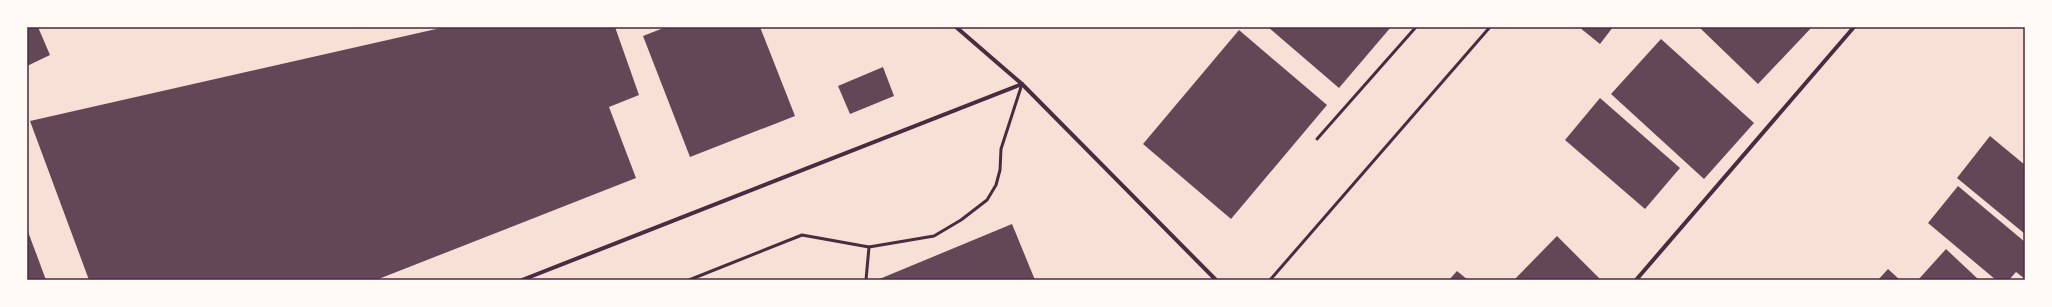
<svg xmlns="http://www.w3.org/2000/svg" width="2052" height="307" font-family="'Alegreya Sans',sans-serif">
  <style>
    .building { fill: #644757 }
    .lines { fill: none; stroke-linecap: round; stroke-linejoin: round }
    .service { stroke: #4a2c40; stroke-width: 3 }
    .minor { stroke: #4a2c40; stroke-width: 4 }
    .neatline { fill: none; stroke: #4a2c40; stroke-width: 1.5 }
  </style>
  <rect width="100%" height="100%" fill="#f7e1d7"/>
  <g class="building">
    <path d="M27 27H38L50 55 27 66Z"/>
    <path d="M445 27H615L639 95 609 107 636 178 376 280H89L30 121Z"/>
    <path d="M666 27H760L795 116 690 157 643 36Z"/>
    <path d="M1268 27H1391L1339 88Z"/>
    <path d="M1579 27H1613L1600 44Z"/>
    <path d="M1699 27H1812L1758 84Z"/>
    <path d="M1239 30 1327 105 1231 219 1143 144Z"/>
    <path d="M1661 39 1754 123 1704 179 1611 94Z"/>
    <path d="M883 67 894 96 850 114 838 86Z"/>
    <path d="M1600 98 1680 168 1645 209 1565 140Z"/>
    <path d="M1990 136 2025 165V234L1957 178Z"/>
    <path d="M1958 186 2025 242V279L2016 272 2009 280H1996L1928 223Z"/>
    <path d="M1012 224 1035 280H877Z"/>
    <path d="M27 229 46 280H27Z"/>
    <path d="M1557 236 1601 280H1514Z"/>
    <path d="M1946 249 1979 280H1918Z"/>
    <path d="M1888 269 1900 280H1878Z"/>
    <path d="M1457 271 1468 280H1449Z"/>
  </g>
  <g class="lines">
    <g class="service">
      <path d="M1317 139 1416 27"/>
      <path d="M689 280 802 235 869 247 934 236 961 220 987 200 996 185 1000 170 1001 149 1022 84"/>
      <path d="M866 280 869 247"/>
      <path d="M1270 280 1490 27"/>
    </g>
    <g class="minor">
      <path d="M956 27 1022 84 1216 280"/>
      <path d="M522 280 1022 84"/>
      <path d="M1636 280 1854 27"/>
    </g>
  </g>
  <rect width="2052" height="307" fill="none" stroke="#fffaf5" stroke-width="56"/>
  <rect x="28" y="28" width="1996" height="251" class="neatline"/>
</svg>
